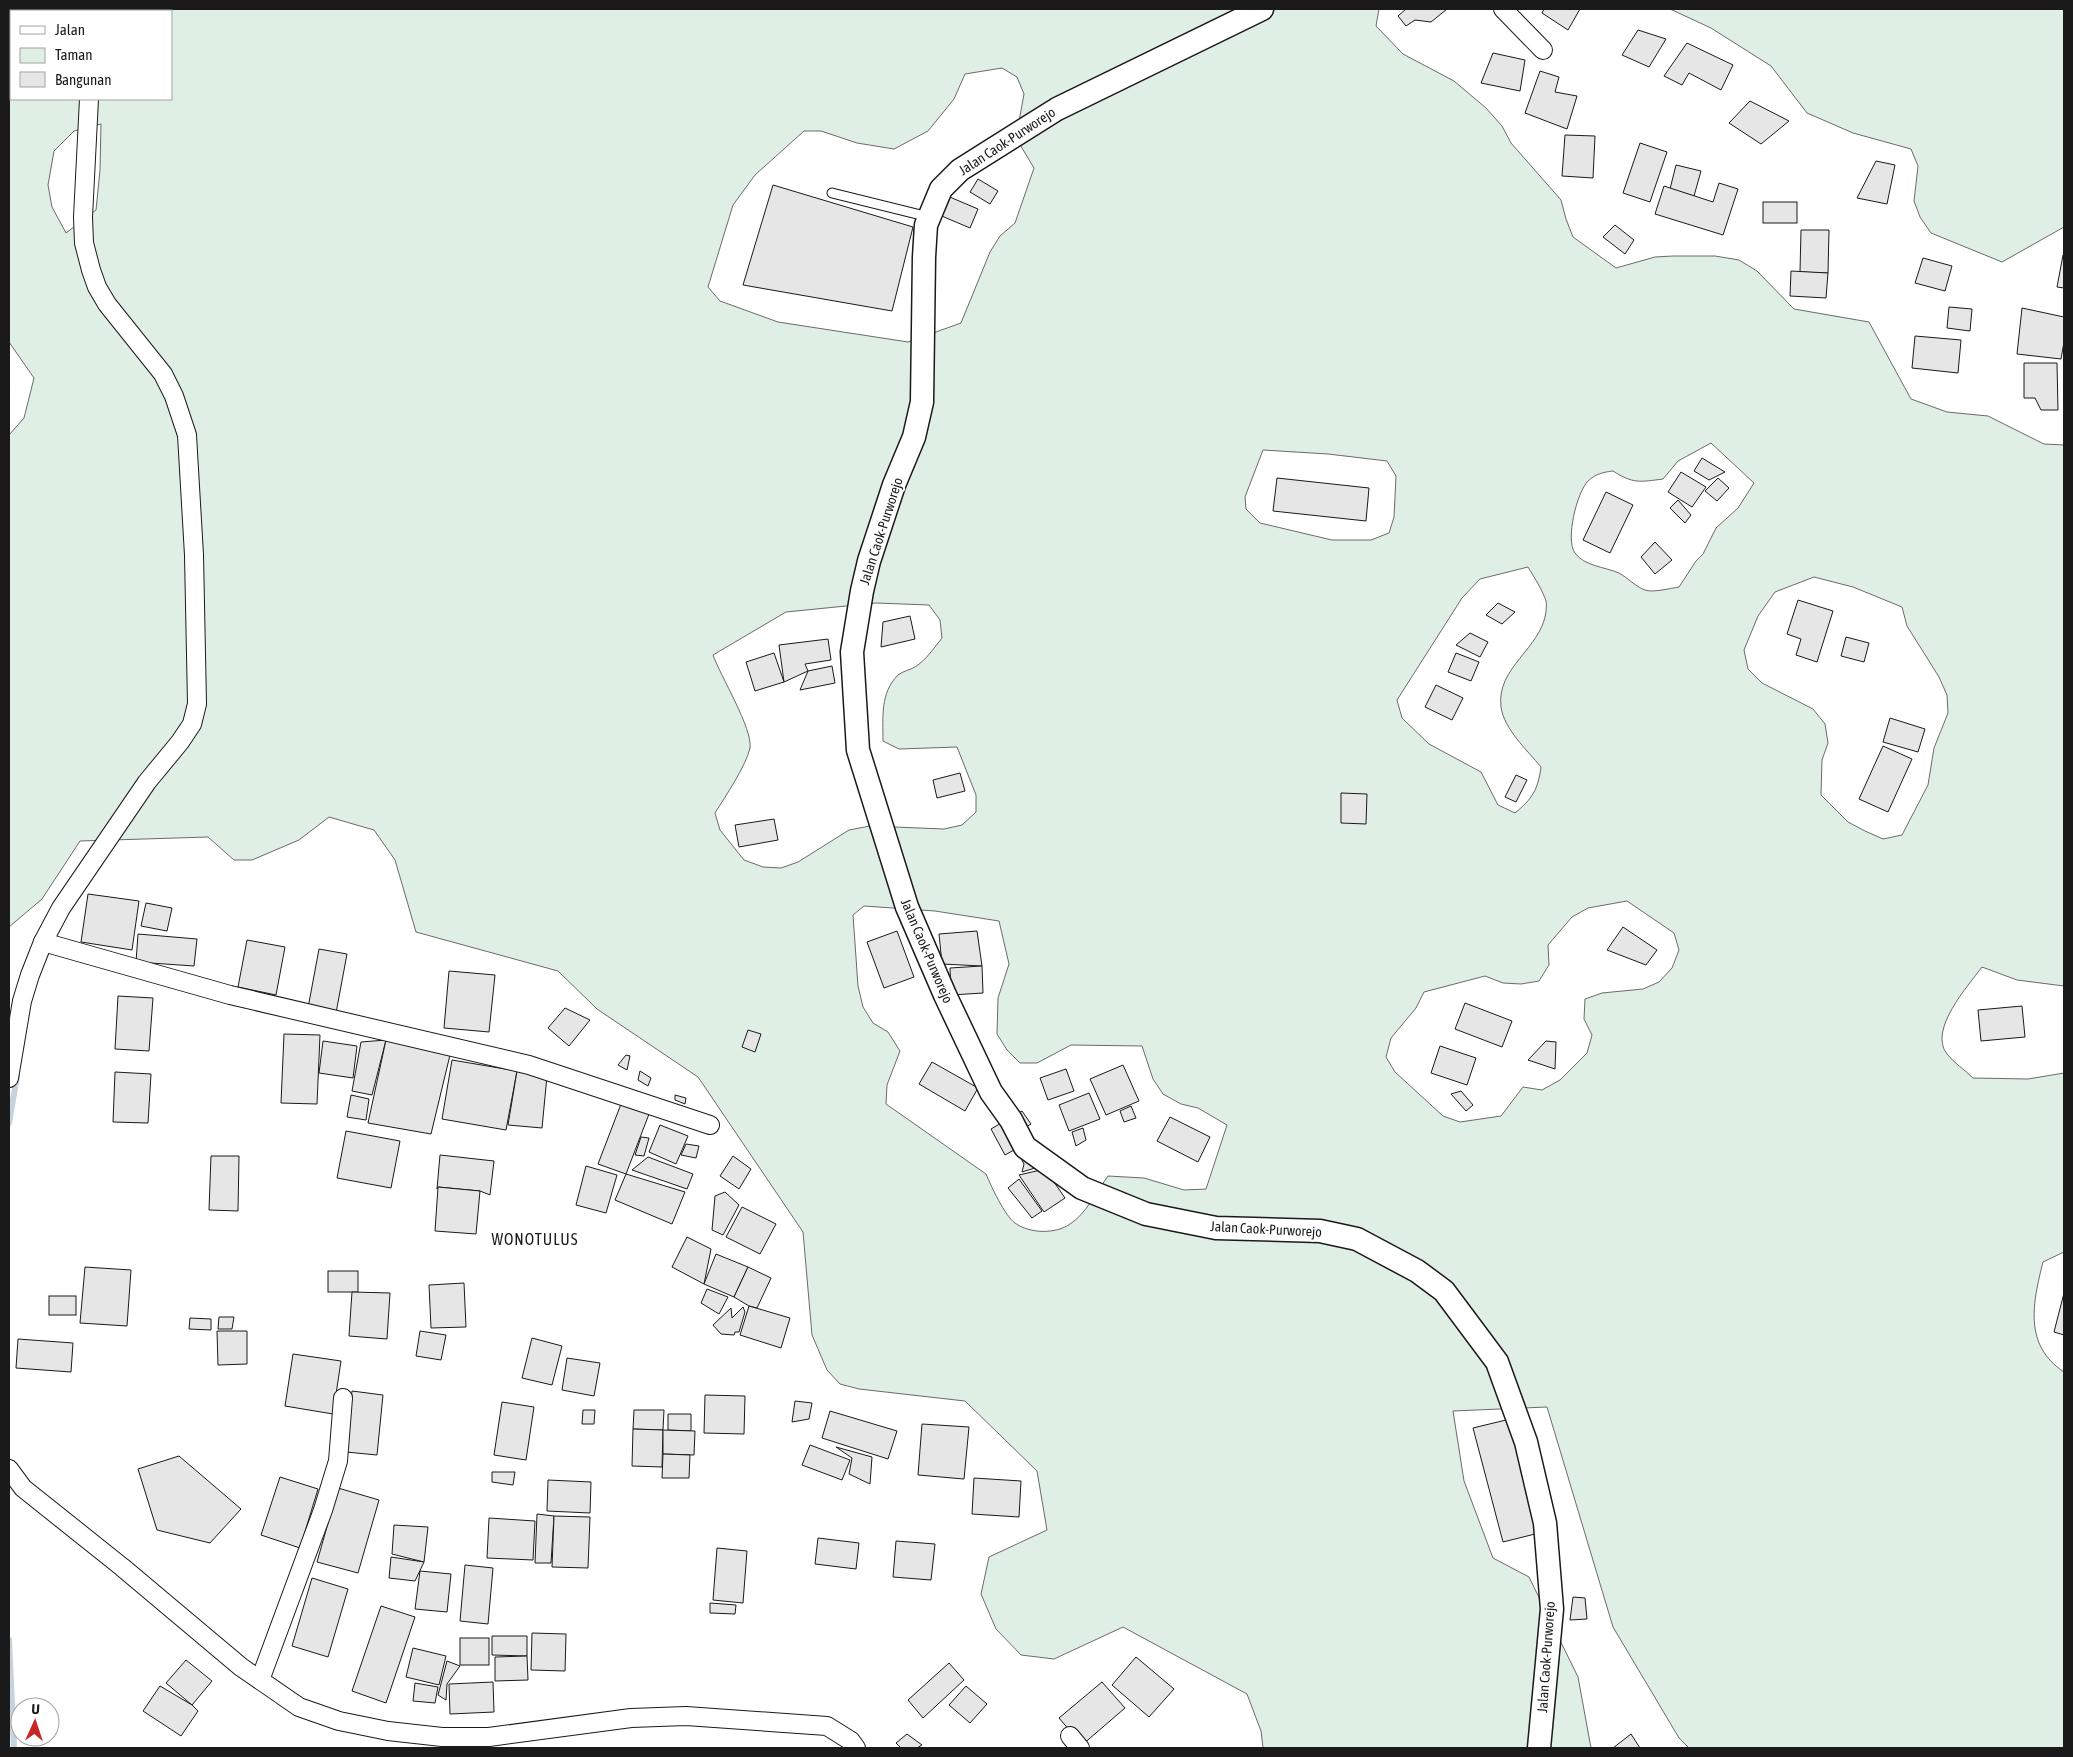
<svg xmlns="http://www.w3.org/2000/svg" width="2073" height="1757" font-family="'Asap Condensed',sans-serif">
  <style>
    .green { fill: #e0efe3; stroke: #6a6a6a; fill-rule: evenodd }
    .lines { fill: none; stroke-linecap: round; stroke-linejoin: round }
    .stream { stroke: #c6d2dc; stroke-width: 6 }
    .building { fill: #e6e6e6; stroke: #1a1a1a }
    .service-casing { stroke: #1a1a1a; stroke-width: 11 }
    .minor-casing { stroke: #1a1a1a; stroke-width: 20 }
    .tertiary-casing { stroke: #1a1a1a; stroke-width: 25 }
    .service { stroke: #fff; stroke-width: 9 }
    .minor { stroke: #fff; stroke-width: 18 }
    .tertiary { stroke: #fff; stroke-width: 22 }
    .labels { text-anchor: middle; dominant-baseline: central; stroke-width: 4; stroke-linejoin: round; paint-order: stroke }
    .street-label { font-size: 14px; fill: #1a1a1a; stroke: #fff }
    .quarter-label { font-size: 16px; letter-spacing: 1px; fill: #1a1a1a; stroke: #fff }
  </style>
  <rect width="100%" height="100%" fill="#fff"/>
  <g class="green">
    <path d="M44 9H1379L1376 26 1403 54 1454 81 1486 108 1502 126 1511 143 1561 200 1566 219 1573 237 1616 268 1655 257 1673 256H1715L1739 260 1757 271 1794 309 1869 322 1911 399 1947 412 1988 416 2044 444 2064 445V986L2017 980 1982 967C1968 986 1928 1030 1947 1054 1954 1063 1965 1070 1973 1078L2028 1079 2064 1073V1252L2043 1262C2033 1302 2023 1345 2064 1372V1748H1689L1679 1738 1613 1627 1547 1407 1453 1411 1464 1481 1493 1558 1529 1577 1578 1677 1591 1748H1263L1261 1731 1247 1694 1123 1627 1054 1659 1021 1655 996 1629 981 1594 989 1557 1047 1530 1037 1471 965 1401 859 1389 840 1384 827 1370 812 1335 803 1232 698 1077 597 1009 558 971 416 932 395 860 374 830 329 817 299 840 252 860H234L208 837 80 841 42 899 9 927V435L24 418 34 378 9 342V79L11 75V99H171V11H44ZM1002 68 1017 77 1024 94 1016 138 1034 168 1015 223 1000 236 990 252 961 323 908 342 778 322 720 301 708 287 733 205 755 175 804 131H821L857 143 894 149 928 131 954 99 965 74ZM101 124 100 170 96 210 66 233 52 207 48 185 54 151 74 131ZM1711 443 1754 483 1738 508 1716 528 1703 554 1696 561 1679 587C1672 588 1652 593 1645 590 1636 587 1628 578 1619 573 1605 567 1584 566 1575 553 1565 540 1577 492 1588 481 1595 474 1604 472 1613 471 1633 484 1640 482 1663 479L1678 461ZM1263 450 1328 454 1387 461 1396 476 1394 517 1389 533 1371 540H1332L1260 523 1246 509 1245 497ZM1528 567C1534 577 1542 589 1546 601 1547 604 1546 608 1546 612 1541 649 1496 667 1501 707 1504 729 1527 750 1541 767 1538 790 1532 799 1515 813L1498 805 1481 772 1429 744 1402 718 1397 700 1462 598 1480 579ZM1814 577 1853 587 1902 607 1907 626 1939 677 1947 695 1948 713 1934 748 1928 785 1902 835 1883 839 1865 831 1848 822 1821 795 1822 760 1828 743 1825 724 1813 709 1762 683 1748 669 1744 650 1758 616 1775 592ZM876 603 929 605 940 620 942 638C934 648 926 660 915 667 910 670 903 671 898 675 880 693 883 717 883 741L899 749 957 747 976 795V812L962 825 944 829 870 826 849 830 798 862 781 868 763 867 744 860 720 830 715 813C725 797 746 766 750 748 753 729 720 675 713 655L786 612ZM1627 901 1674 933 1679 950 1672 968 1659 982 1643 989 1602 993 1585 999 1584 1019 1592 1035 1587 1053 1560 1080 1542 1090 1523 1087 1501 1116 1460 1122 1443 1116 1395 1072 1386 1057 1391 1038 1416 1008 1424 992 1485 976 1503 983 1521 984 1539 981 1549 965 1548 945 1572 917 1588 908ZM864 906 935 911 999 921 1009 964 998 998 997 1034 1007 1050 1020 1063H1037L1071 1045 1142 1046 1153 1079 1163 1094 1181 1104 1198 1108 1227 1125 1206 1189 1184 1190 1144 1178 1108 1176C1097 1191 1086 1214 1070 1224 1056 1234 1030 1234 1015 1223 1005 1216 991 1186 986 1174L886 1104 887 1085 900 1051 888 1032 873 1023 863 1007 858 986 853 915Z"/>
    <path d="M1670 9H2064V227L2002 262 1931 233 1920 217 1914 201 1918 166 1911 149 1853 133 1807 113 1771 66 1711 28Z"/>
  </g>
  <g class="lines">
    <g class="stream">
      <path d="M9 1123 17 1076"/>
      <path d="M9 1640 14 1748"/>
    </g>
  </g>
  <g class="building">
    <path d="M1406 9H1447L1431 22 1415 20 1406 26 1398 16Z"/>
    <path d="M1544 9H1580L1568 30 1542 13Z"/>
    <path d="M1638 30 1666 39 1649 67 1622 55Z"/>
    <path d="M1687 43 1733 65 1721 90 1689 73 1682 85 1664 76Z"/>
    <path d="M1493 53 1525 60 1520 91 1481 83Z"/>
    <path d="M1540 71 1559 77 1555 92 1577 96 1567 129 1525 113Z"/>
    <path d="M1750 101 1789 121 1761 144 1729 123Z"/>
    <path d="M1565 135 1595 136 1593 178 1562 176Z"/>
    <path d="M1640 143 1667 152 1650 202 1623 193Z"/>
    <path d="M1876 161 1895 165 1887 204 1857 198Z"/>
    <path d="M1676 165 1701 171 1694 196 1670 189Z"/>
    <path d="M978 179 998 191 990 204 970 192Z"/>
    <path d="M1719 183 1738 189 1723 235 1655 214 1664 186 1713 202Z"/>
    <path d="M773 185 913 227 892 311 743 285Z"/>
    <path d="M945 195 978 209 970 228 937 214Z"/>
    <rect x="1763" y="202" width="34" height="21"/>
    <path d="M1615 225 1634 240 1625 254 1603 237Z"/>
    <path d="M1801 230H1829L1828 273 1800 272Z"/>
    <path d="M2063 255H2064V288L2057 287Z"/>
    <path d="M1923 258 1952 266 1945 291 1915 283Z"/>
    <path d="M1791 271 1828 273 1826 298 1790 296Z"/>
    <path d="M1949 307 1972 309 1970 331 1947 328Z"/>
    <path d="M2022 308 2064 317V342L2061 359 2017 354Z"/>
    <path d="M1915 336 1961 340 1958 373 1912 368Z"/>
    <path d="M2024 363H2057L2058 410H2041L2035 398H2024Z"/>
    <path d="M1702 458 1725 472 1709 480 1694 471Z"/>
    <path d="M1681 472 1706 487 1692 507 1668 492Z"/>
    <path d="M1277 478 1369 488 1366 521 1273 511Z"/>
    <path d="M1718 478 1729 488 1717 501 1705 491Z"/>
    <path d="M1606 492 1633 505 1610 553 1583 540Z"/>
    <path d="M1678 500 1691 515 1685 523 1670 508Z"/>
    <path d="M1655 542 1672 560 1655 574 1641 557Z"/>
    <path d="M1798 600 1833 611 1817 662 1796 655 1801 639 1787 634Z"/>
    <path d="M1498 603 1515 612 1502 624 1486 615Z"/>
    <path d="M910 616 915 639 881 647 883 622Z"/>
    <path d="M1470 633 1488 642 1480 657 1456 645Z"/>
    <path d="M1846 637 1869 643 1864 662 1841 656Z"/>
    <path d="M828 639 831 660 805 664 808 671 784 682 779 645Z"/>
    <path d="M774 653 784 682 755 691 746 662Z"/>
    <path d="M1456 653 1479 662 1471 681 1448 672Z"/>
    <path d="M832 666 835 683 800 690 808 671Z"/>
    <path d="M1436 685 1463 698 1452 720 1425 707Z"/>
    <path d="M1890 718 1925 729 1918 752 1883 742Z"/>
    <path d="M1883 746 1912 759 1888 812 1859 799Z"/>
    <path d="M960 773 965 791 937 798 933 780Z"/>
    <path d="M1516 775 1527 780 1516 802 1505 797Z"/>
    <path d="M1341 793 1367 794 1366 824 1341 823Z"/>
    <path d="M774 819 778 840 739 847 735 825Z"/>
    <path d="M88 894 139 901 132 950 81 942Z"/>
    <path d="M146 903 172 908 167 931 141 926Z"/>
    <path d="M1623 927 1657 950 1646 965 1607 950Z"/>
    <path d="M897 931 914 977 884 988 867 942Z"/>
    <path d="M977 931 982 966 942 964 939 934Z"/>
    <path d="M138 934 197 939 194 966 136 962Z"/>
    <path d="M247 940 285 947 276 995 238 987Z"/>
    <path d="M319 949 347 954 336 1013 308 1008Z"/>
    <path d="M982 966 983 993 951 995 950 968Z"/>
    <path d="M449 971 495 975 489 1032 444 1028Z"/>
    <path d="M118 996 153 998 149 1051 115 1049Z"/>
    <path d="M1465 1003 1512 1021 1502 1047 1455 1029Z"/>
    <path d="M2022 1006 2025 1037 1981 1041 1978 1010Z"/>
    <path d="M565 1008 590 1020 569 1046 548 1028Z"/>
    <path d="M748 1030 761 1034 755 1052 742 1047Z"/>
    <path d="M284 1034 320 1035 317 1104 281 1103Z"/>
    <path d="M386 1040 372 1095 352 1091 361 1042Z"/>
    <path d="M386 1040 450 1055 431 1134 368 1123Z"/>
    <path d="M323 1041 357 1046 353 1078 319 1073Z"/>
    <path d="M1546 1041 1556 1042 1555 1069 1528 1060Z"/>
    <path d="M1440 1046 1476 1058 1467 1085 1431 1073Z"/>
    <path d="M626 1055 630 1056 627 1070 618 1065Z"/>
    <path d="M452 1060 517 1071 506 1130 442 1119Z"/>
    <path d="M932 1062 978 1088 965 1111 919 1084Z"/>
    <path d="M1123 1065 1139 1101 1106 1115 1090 1079Z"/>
    <path d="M1066 1069 1074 1091 1048 1100 1040 1078Z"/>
    <path d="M517 1071 547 1076 542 1128 508 1125Z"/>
    <path d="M640 1071 651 1078 648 1086 638 1080Z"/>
    <path d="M115 1072 151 1074 148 1123 113 1122Z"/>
    <path d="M1461 1091 1473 1105 1466 1111 1451 1094Z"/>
    <path d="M1089 1093 1100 1119 1069 1131 1059 1105Z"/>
    <path d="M351 1095 369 1099 366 1120 347 1117Z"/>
    <path d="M675 1095 686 1098 685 1104 675 1100Z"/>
    <path d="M621 1104 649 1114 626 1174 598 1164Z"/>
    <path d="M1131 1106 1136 1118 1124 1122 1120 1111Z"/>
    <path d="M1022 1111 1031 1124 1020 1131 1012 1116Z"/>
    <path d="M1170 1117 1210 1137 1198 1162 1157 1141Z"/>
    <path d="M1008 1119 1023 1145 1005 1155 991 1129Z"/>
    <path d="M660 1125 688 1136 676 1164 649 1152Z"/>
    <path d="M1083 1128 1086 1140 1076 1146 1072 1132Z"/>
    <path d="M346 1131 400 1141 391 1188 337 1178Z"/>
    <path d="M641 1137 649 1138 644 1156 635 1155Z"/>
    <path d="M686 1144 699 1146 696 1158 681 1155Z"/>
    <path d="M440 1155 494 1161 490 1195 480 1191 438 1187 437 1189Z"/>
    <path d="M1019 1155 1035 1168 1022 1172 1024 1164Z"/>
    <path d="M211 1156H239L238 1211 209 1210Z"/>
    <path d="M733 1156 751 1169 739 1189 720 1176Z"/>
    <path d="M648 1157 693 1174 687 1189 632 1170Z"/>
    <path d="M586 1166 617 1175 606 1213 576 1205Z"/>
    <path d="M1045 1169 1065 1198 1044 1212 1019 1175Z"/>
    <path d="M626 1174 685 1192 672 1224 615 1200Z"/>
    <path d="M1019 1179 1042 1211 1032 1218 1008 1188Z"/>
    <path d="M438 1187 480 1191 476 1234 435 1231Z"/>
    <path d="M725 1192 739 1205 723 1235 712 1230 715 1196Z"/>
    <path d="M742 1207 776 1224 760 1254 726 1237Z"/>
    <path d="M687 1237 711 1249 704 1284 672 1267Z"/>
    <path d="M716 1254 748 1267 734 1297 704 1284Z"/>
    <path d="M85 1267 131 1270 127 1326 80 1323Z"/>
    <path d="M748 1267 771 1278 757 1308 749 1306 734 1297Z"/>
    <rect x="328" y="1271" width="30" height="21"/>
    <path d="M464 1283 466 1327 431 1328 429 1285Z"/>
    <path d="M707 1289 728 1297 719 1314 701 1303Z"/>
    <path d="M352 1292 390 1293 387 1339 349 1336Z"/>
    <path d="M2064 1293V1335L2054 1332Z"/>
    <rect x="49" y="1296" width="27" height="19"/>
    <path d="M749 1306 790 1318 781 1348 740 1335Z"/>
    <path d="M743 1307 745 1312 739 1332H735L734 1335 721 1334 713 1325 731 1308 732 1318Z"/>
    <path d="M219 1317H234L232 1329H218Z"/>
    <path d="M190 1318 211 1319V1330L189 1329Z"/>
    <path d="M217 1331H247V1364L218 1365Z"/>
    <path d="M420 1331 446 1335 441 1360 416 1356Z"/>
    <path d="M532 1338 562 1346 552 1385 522 1378Z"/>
    <path d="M18 1339 73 1343 71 1372 16 1368Z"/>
    <path d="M293 1354 341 1361 333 1414 285 1406Z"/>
    <path d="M567 1358 600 1363 594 1396 562 1390Z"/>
    <path d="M352 1391 383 1395 377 1455 346 1452Z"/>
    <path d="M705 1395 745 1396 744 1434 704 1433Z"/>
    <path d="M795 1401 812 1403 809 1419 792 1422Z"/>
    <path d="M502 1402 534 1407 526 1460 494 1455Z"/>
    <path d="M583 1410H595L594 1424H582Z"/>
    <path d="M634 1410H664L663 1430 633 1429Z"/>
    <path d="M830 1411 897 1431 888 1459 822 1438Z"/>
    <path d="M668 1414H691V1431L668 1430Z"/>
    <path d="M1510 1419 1539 1533 1503 1542 1473 1428Z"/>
    <path d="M922 1424 969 1427 964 1479 918 1475Z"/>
    <path d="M633 1429 663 1430 662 1467 632 1466Z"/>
    <path d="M663 1430 695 1431 694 1455 663 1454Z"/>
    <path d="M810 1445 850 1460 842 1480 802 1465Z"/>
    <path d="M836 1447 872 1457 870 1484 849 1474 852 1458Z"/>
    <path d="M663 1454 690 1455 689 1478H662Z"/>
    <path d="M179 1456 241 1509 210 1543 157 1530 138 1469Z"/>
    <path d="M492 1472H515L513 1485 492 1482Z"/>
    <path d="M280 1477 318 1489 300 1548 261 1535Z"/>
    <path d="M974 1478 1021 1481 1019 1517 972 1514Z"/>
    <path d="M548 1480 591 1482 590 1513 547 1511Z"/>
    <path d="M338 1488 379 1500 358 1573 317 1562Z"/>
    <path d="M537 1514 554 1516 551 1563H535Z"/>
    <path d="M554 1516 590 1517 588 1568 552 1567Z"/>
    <path d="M489 1518 535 1521 533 1560 487 1558Z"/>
    <path d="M394 1525 428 1527 424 1562 392 1554Z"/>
    <path d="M818 1538 859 1543 856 1569 815 1564Z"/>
    <path d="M896 1541 935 1544 931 1580 893 1577Z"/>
    <path d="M717 1548 747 1551 743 1603 713 1600Z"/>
    <path d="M391 1557 424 1562 415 1581 389 1578Z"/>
    <path d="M465 1565 493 1568 488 1624 460 1621Z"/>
    <path d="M420 1571 451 1574 447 1612 415 1609Z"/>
    <path d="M312 1578 348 1589 328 1657 292 1646Z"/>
    <path d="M1573 1597 1585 1598 1587 1619 1570 1620Z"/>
    <path d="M710 1603 736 1605 735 1614 710 1613Z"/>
    <path d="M381 1606 415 1617 386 1703 352 1691Z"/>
    <path d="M532 1633 566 1634 565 1671 531 1670Z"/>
    <path d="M492 1636H527V1656L492 1655Z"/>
    <rect x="460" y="1638" width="29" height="27"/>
    <path d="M413 1648 446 1656 439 1685 406 1677Z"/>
    <path d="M527 1656 528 1680 495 1681V1657Z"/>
    <path d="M1136 1657 1174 1689 1149 1717 1112 1685Z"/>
    <path d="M186 1660 212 1681 192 1705 166 1683Z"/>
    <path d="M447 1661 460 1666 447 1684 446 1700 438 1695Z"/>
    <path d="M949 1663 964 1680 923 1718 908 1700Z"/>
    <path d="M493 1682 494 1712 450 1714 449 1684Z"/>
    <path d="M1102 1682 1125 1708 1082 1745 1059 1718Z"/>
    <path d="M415 1683 438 1687 435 1703 413 1701Z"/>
    <path d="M160 1686 192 1705 198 1711 181 1736 143 1711Z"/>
    <path d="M966 1686 987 1704 970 1723 949 1705Z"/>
    <path d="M907 1734 922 1745 917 1748H901L896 1743Z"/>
    <path d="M1631 1734 1640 1748H1613Z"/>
  </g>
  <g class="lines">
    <defs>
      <path id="service" d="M832 193 929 217"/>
      <g id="minor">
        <path d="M1503 9 1543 50"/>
        <path d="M92 11V9"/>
        <path d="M43 942 230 995 529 1065 710 1125"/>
        <path d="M9 1078 22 1001 30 975 43 942 61 908 147 782 180 742 192 724 197 704 194 555 187 435 174 396 163 374 107 304 97 287 91 270 84 243 83 217 89 99"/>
        <path d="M9 1469 23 1488 122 1567 241 1667 299 1707 339 1721 388 1731 442 1737H489L631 1718 686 1716 827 1726 851 1741 856 1748"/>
        <path d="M260 1680 323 1510 338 1461 343 1398"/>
        <path d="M1070 1736 1080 1748"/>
      </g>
      <path id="tertiary" d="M1262 9 1057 109 960 170 941 189 926 225 924 257 922 402 914 437 894 485 869 561 862 591 852 652 858 750 907 907 945 995 991 1092 1011 1120 1025 1147 1082 1188 1146 1214 1216 1228 1320 1231 1357 1239 1417 1271 1444 1291 1497 1362 1526 1442 1545 1523 1552 1609 1539 1748"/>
    </defs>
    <use href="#service" class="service-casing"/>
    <use href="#minor" class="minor-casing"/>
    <use href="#tertiary" class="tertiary-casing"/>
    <use href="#service" class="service"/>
    <use href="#minor" class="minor"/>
    <use href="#tertiary" class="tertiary"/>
  </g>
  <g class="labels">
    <g class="street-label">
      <text transform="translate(1007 141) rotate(-33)">Jalan Caok-Purworejo</text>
      <text transform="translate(881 531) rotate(-72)">Jalan Caok-Purworejo</text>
      <text transform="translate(927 951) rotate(67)">Jalan Caok-Purworejo</text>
      <text transform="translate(1266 1229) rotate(3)">Jalan Caok-Purworejo</text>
      <text transform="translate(1546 1657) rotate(-86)">Jalan Caok-Purworejo</text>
    </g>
    <g class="quarter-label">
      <text x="535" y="1239">WONOTULUS</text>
    </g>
  </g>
  <rect width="2073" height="1757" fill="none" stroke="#1a1a1a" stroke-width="20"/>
  <rect x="10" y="10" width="162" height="90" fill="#ffffff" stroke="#a3a3a3"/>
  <rect x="20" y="26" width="25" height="8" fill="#ffffff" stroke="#a3a3a3"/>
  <text x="55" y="35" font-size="15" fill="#1a1a1a">Jalan</text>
  <rect x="20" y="48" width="25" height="15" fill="#e0efe3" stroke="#a3a3a3"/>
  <text x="55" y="60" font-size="15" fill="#1a1a1a">Taman</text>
  <rect x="20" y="72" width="25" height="15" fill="#e6e6e6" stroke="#a3a3a3"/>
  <text x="55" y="85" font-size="15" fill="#1a1a1a">Bangunan</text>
  <g transform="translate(35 1722) rotate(3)"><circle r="24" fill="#ffffff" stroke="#a3a3a3"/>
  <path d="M0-4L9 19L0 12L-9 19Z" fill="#c62828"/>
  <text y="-8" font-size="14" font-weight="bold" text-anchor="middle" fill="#1a1a1a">U</text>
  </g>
</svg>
